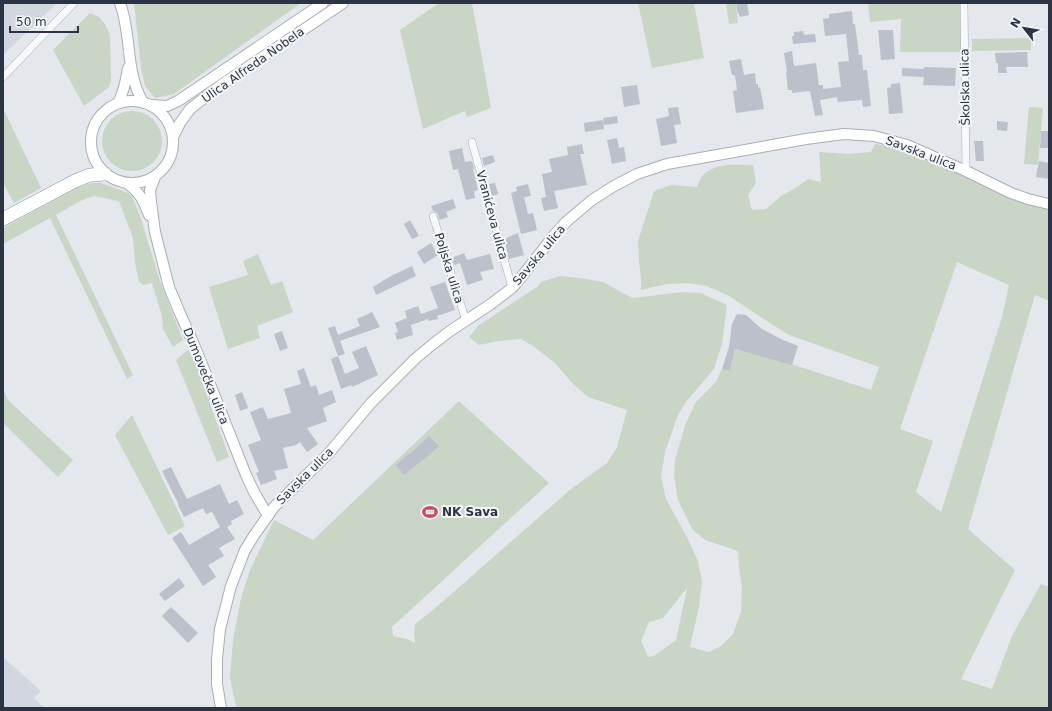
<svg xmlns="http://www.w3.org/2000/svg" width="1052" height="711" font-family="'DejaVu Sans',sans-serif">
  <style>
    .built { fill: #d2d6de }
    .green { fill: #c9d6c5; fill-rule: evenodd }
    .building { fill: #bbc0ca }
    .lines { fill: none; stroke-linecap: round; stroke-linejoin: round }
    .street-casing { stroke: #a9aeb7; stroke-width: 8 }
    .secondary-casing { stroke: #a9aeb7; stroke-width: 12 }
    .highway-casing { stroke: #8b94a3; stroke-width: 14 }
    .street { stroke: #f7f8fa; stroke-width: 7 }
    .secondary { stroke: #fff; stroke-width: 10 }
    .highway { stroke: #fff; stroke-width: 13 }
    .labels { text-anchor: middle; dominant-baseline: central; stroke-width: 4; stroke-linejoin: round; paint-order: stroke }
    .street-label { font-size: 12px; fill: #2b3445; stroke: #f4f6f9 }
    .poi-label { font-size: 12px; font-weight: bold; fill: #2b3445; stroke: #f4f6f9; text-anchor: start }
  </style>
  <rect width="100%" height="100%" fill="#e4e7ec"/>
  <g class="built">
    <path d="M3 3H57L3 55Z"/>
    <path d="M3 657 41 691 34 698 45 708H3Z"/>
  </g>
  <g class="green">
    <path d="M134 3H301L174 94 155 98 145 86 141 68Z"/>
    <path d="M439 3H472L491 108 467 117 465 111 423 129 400 30Z"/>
    <path d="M638 3H694L704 58 652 68Z"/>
    <path d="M726 3H736L738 23 729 24Z"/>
    <path d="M868 3H962V52H900L901 19 870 22Z"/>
    <path d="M90 13 99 17 105 24 110 35 111 81 109 87 84 106 53 50Z"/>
    <path d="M1031 38V50L972 51V39Z"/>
    <path d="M1029 107 1043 108 1038 165 1024 164Z"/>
    <path d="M3 108 41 188 14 203 3 183Z"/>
    <circle cx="132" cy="141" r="30"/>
    <path d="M875 144 886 146 903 152 939 164 1004 195 1049 208V301L1035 295 968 529 1015 570 961 679 992 689 1012 636 1041 584 1049 587V708H237L233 694 230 677 233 640 241 598 250 570 274 520 313 540 459 401 549 483 392 627 393 636 407 639 415 643 414 633 415 624 433 610 571 489 607 463 617 447 627 410 588 397 572 383 555 363 533 346 521 339 498 341 479 345 469 337 479 325 537 287 541 282 560 276 580 278 603 282 632 298 683 292 701 293 727 305 722 344 714 369 686 402 678 415 665 452 661 477 666 499 688 539 698 561 702 581 699 607 690 647 709 652 721 646 733 634 741 612 742 588 739 567 738 551 705 540 692 529 678 500 674 476 675 460 686 423 696 402 716 382 722 369 730 371 735 349 782 361 871 390 879 367 789 335 765 320 729 296 707 286 688 283 667 284 641 290V280L639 261 638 241 654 191 671 185 697 187C699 183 700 178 703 175 716 162 737 165 753 165L756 183 748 195 752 210 766 209 781 196 797 187 808 179 821 182 819 152 848 154 871 152ZM957 262 1009 285 1002 317 941 512 916 492 933 441 900 429ZM687 588 676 640 654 656 648 657 641 641 649 622 663 618Z"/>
    <path d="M92 183H101L128 193 132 196 140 216 160 281 183 340 173 347 163 329 162 316 152 283 143 285 139 282 135 263 133 238 119 201 94 196 80 201 56 215 133 375 127 379 50 218 3 244V228L77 188Z"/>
    <path d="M258 254 271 285 282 281 293 312 257 326 260 338 228 349 209 287 248 275 243 261Z"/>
    <path d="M189 349 195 361 229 457 217 462 176 360Z"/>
    <path d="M3 389 8 400 62 450 73 460 58 477 3 423Z"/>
    <path d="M132 415 185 526 168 535 115 435Z"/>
  </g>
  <g class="building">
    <path d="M736 3H747L749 15 740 17 739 14H738Z"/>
    <path d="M852 11 853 24H855L859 55H862L863 70H867L871 106 863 107 862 100 838 102 837 97 820 100 823 115 815 116 810 91 792 93V90H788L786 72H787L784 53 792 51 794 66 816 63 819 85H823V89L841 87 838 62 849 61 846 34 825 36 823 19 829 18V14Z"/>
    <path d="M878 30H893L895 59 881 60Z"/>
    <path d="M803 31 804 35 815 34 816 42 793 44 792 36H794V32Z"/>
    <path d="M1027 52 1028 67H1006L1007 73H998V63H996L995 53Z"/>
    <path d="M741 59 744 75 755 73 756 84H758V88L760 87 764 109 736 113 733 91 737 90 735 75H732L729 61Z"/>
    <path d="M924 67 956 68 955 86 923 85 924 77 902 76V68L924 69Z"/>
    <path d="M900 83 903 113 889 114 887 88 891 87V84Z"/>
    <path d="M637 85 640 104 624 107 621 87Z"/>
    <path d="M678 107 681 124 674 125 677 143 661 146 656 119 669 116 668 108Z"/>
    <path d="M617 116 618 123 604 125 603 118Z"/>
    <path d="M603 120 604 129 585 132 584 123Z"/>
    <path d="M997 121 1008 122 1007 131 997 130Z"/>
    <path d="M1041 131H1049V148H1040Z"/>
    <path d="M617 138 619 148 624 147 626 161 612 164 607 140Z"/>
    <path d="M974 141H983L984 161H976Z"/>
    <path d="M582 144 584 154H580L587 185 554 191 558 208 544 211 541 198 546 197 542 174 552 172 549 159 568 155 567 147Z"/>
    <path d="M462 148 465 162 471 161V162L472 161 474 168 473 169 478 190 474 191 475 198 466 200 458 169 453 170 449 151Z"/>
    <path d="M493 155 495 162 484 166 482 158Z"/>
    <path d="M1039 161 1049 163V179L1036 177Z"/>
    <path d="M495 183 498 194 492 196 489 184Z"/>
    <path d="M528 184 531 196 524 197 528 214 533 213 537 230 521 234 511 193 517 191 516 187Z"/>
    <path d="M453 199 456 208 446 212 448 217 439 220 438 214 436 212 433 211 431 206Z"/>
    <path d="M410 220 419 236 412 239 404 224Z"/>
    <path d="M518 233 524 255 509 259 504 239Z"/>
    <path d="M431 243 438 255 424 264 417 252Z"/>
    <path d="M464 253 467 260 490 254 494 269 480 272 483 280 467 285 460 263 454 265 451 258Z"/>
    <path d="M412 266 416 276 376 295 373 287 391 276Z"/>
    <path d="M445 282 455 310 437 316 438 319 429 321 428 319 411 325 413 335 397 340 395 333 398 332 395 323 407 318 405 311 418 306 421 314 438 308 430 287Z"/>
    <path d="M372 312 380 327 340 341 345 354 338 356 328 328 335 326 338 335 360 326 357 319Z"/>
    <path d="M737 314 746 315 762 329 781 339 798 346 792 365 735 349 730 371 722 369 729 347 732 324Z"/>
    <path d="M282 331 288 348 280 351 274 334Z"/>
    <path d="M366 346 378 375 352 387 351 385 341 389 331 359 338 356 345 374 359 368 352 352Z"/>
    <path d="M304 368 311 387 316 385 319 395 332 390 336 402 323 408 327 421 307 428 318 444 307 452 300 442 296 445 283 448 288 468 274 471 277 479 261 485 256 473 259 472 248 445 261 440 250 412 263 407 268 419 291 413 284 389 301 384 297 371Z"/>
    <path d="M242 392 248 408 240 411 235 395Z"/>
    <path d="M429 436 439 446 426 458H425L404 475 396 465 410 453V454Z"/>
    <path d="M171 467 187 499 220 484 229 504 237 500 244 514 231 521 232 524 227 527 235 539 219 548 224 556 208 565 216 577 203 586 172 538 181 532 189 545 220 527 212 512 206 514 203 508 184 517 178 505H179L162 471Z"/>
    <path d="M179 578 185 586 165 601 159 594Z"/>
    <path d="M171 607 198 633 188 643 162 616Z"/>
  </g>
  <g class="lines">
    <defs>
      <g id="street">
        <path d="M964 3 966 171"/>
        <path d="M3 77 74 3"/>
        <path d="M472 142 512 288"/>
        <path d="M433 216 466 321"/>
      </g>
      <g id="secondary">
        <path d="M120 3C132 35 125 72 143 102"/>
        <circle cx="132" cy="142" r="41"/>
        <path d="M118 103C124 92 126 81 128 68"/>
        <path d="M150 105 167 106 178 101 323 3"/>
        <path d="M173 137 180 123 190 109 221 85 343 3"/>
        <path d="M155 177 150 190 151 202 155 232 169 287 179 311 192 340 208 379 246 475 254 492 268 516"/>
        <path d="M128 184C141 194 143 200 149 215"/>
        <path d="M221 708 217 684V659L220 629 231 586 245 550 253 537 274 507 329 453 371 403 415 359 433 344 450 331 491 304 512 288 519 280 555 234 566 222 592 200 614 186 637 174 667 164 806 139 844 134 874 136 907 145 966 171 1011 193 1028 199 1049 204"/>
      </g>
      <path id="highway" d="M3 219 75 181 90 175 105 174"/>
    </defs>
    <use href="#street" class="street-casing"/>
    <use href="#secondary" class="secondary-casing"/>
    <use href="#highway" class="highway-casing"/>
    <use href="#street" class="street"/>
    <use href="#secondary" class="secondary"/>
    <use href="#highway" class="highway"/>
  </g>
  <defs>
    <symbol id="stadium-bare" viewBox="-9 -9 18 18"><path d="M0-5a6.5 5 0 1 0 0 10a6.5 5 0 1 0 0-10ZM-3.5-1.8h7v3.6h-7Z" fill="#d1495b" stroke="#f4f6f9" stroke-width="2.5" paint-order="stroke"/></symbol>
  </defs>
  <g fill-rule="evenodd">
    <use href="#stadium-bare" x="419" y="501" width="22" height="22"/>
  </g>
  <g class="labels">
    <g class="street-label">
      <text transform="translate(253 65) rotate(-35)">Ulica Alfreda Nobela</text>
      <text transform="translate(965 87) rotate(-91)">Školska ulica</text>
      <text transform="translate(921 153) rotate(21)">Savska ulica</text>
      <text transform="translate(492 215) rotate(75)">Vranićeva ulica</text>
      <text transform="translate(539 255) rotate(-50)">Savska ulica</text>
      <text transform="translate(449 268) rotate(73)">Poljska ulica</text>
      <text transform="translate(206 376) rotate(68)">Dumovečka ulica</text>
      <text transform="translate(305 476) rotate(-45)">Savska ulica</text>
    </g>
    <g class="poi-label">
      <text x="442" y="512">NK Sava</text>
    </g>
  </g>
  <rect width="1052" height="711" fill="none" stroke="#2b3445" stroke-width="8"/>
  <g transform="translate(1024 28) rotate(301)" stroke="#f4f6f9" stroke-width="3" paint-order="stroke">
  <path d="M0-3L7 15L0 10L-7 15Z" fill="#2b3445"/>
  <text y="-6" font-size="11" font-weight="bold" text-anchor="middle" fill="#2b3445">N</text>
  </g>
  <path d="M10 26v6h68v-6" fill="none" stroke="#2b3445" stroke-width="2"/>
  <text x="16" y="26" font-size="12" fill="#2b3445" stroke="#f4f6f9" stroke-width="3" paint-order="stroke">50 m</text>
</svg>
